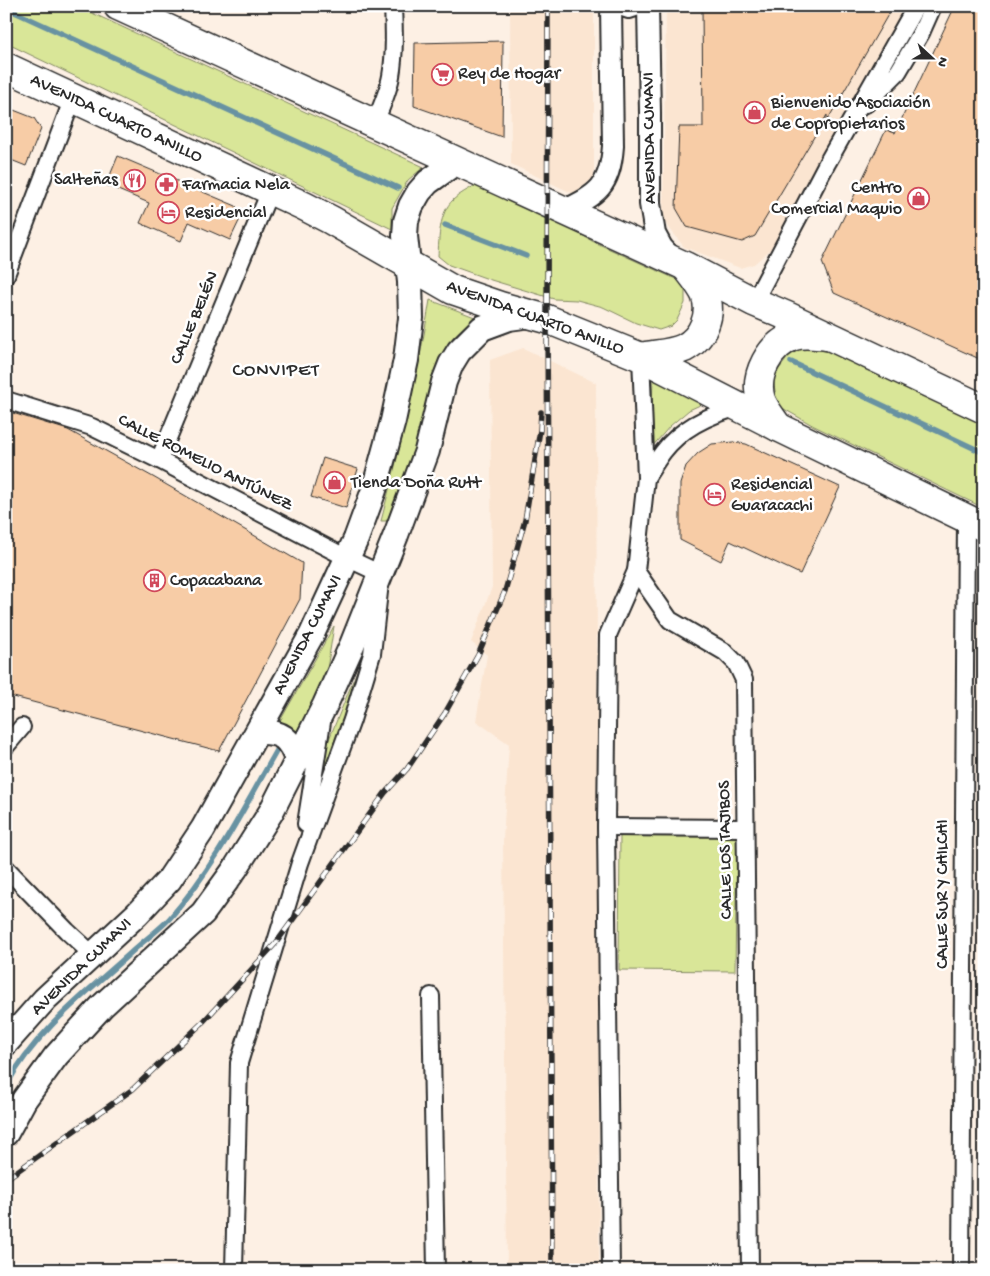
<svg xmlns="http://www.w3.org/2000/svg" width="990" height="1276" font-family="'Gochi Hand',sans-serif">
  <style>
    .built { fill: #fbe5d1 }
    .green { fill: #d9e698; stroke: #828862 }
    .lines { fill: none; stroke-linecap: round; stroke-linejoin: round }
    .stream { stroke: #6892a2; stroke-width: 5.5 }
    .building { fill: #f7cca6; stroke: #2b2b2b }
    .minor-casing { stroke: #2b2b2b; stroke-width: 20 }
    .tertiary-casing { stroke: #2b2b2b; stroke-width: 24 }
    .secondary-casing { stroke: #2b2b2b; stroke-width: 28 }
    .trunk-casing { stroke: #2b2b2b; stroke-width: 31 }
    .minor { stroke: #fff; stroke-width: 16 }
    .tertiary { stroke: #fff; stroke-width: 20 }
    .secondary { stroke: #fff; stroke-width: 24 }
    .trunk { stroke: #fff; stroke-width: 28 }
    .rail-casing { stroke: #2b2b2b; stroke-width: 5.5 }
    .rail { stroke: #fff; stroke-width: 4; stroke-dasharray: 11; stroke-linecap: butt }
    .labels { text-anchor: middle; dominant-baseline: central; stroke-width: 5; stroke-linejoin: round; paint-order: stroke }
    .poi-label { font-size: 18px; fill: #2b2b2b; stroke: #fff; text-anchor: start }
    .street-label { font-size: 18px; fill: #2b2b2b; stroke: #fff }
    .neighbourhood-label { font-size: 19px; letter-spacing: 1px; fill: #2b2b2b; stroke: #fff }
  </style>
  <rect width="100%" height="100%" fill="#fdf0e4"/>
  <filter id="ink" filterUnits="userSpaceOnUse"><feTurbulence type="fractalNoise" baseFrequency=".02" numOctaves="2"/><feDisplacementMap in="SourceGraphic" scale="10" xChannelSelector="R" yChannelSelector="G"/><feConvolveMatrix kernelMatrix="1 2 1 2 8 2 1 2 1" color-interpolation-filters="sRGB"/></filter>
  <g filter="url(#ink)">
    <g class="built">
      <path d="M510 6H594V178L574 194 511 164Z"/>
      <path d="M666 6H905L771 249 754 264 740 268 684 247 663 220Z"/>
      <path d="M523 348 596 383 599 1270H507L503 840 509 744 476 721 487 655 471 642 492 587 490 360Z"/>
    </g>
    <g class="green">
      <path d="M6 6H77L424 167 408 180 392 208V229L6 43Z"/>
      <path d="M476 185 562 223 592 241 678 280 685 289V303L677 320 671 326 659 330 636 323 603 307 577 300 554 299 491 280 449 265 438 256C439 238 439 213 453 200 459 194 469 189 476 185Z"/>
      <path d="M430 300 480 319 467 324 453 337 446 351 430 393 416 445 387 521H381C400 448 418 375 430 300Z"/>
      <path d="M824 346 984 423V508L814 426 777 405 773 377 795 348Z"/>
      <path d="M653 376 709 401 689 410 670 426 651 448Z"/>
      <path d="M334 626 324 687 302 734 280 721Z"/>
      <path d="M364 654 317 804 325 749Z"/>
      <path d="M620 833 737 834 735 971 619 970Z"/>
    </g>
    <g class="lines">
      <g class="stream">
        <path d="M6 8 398 188"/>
        <path d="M445 225 526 256"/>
        <path d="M791 362 984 453"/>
        <path d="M6 1086C36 1030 90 990 136 948 147 938 160 929 170 918 215 867 246 804 280 745"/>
      </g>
    </g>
    <g class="building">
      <path d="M702 6H893L827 121V115L755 236 742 242 687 227 676 208 679 127H703Z"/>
      <path d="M955 6H984V361L834 293 822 262 886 130 895 133Z"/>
      <path d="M503 41 502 137 414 106 415 43Z"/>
      <path d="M6 107 34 118 41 129 26 166 6 158Z"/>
      <path d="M118 156 236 206 241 217 230 240 189 222 181 241 140 223 149 203 106 185Z"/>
      <path d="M6 411 68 430 153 477 302 563 300 599 219 751 6 695Z"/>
      <path d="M733 442 746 444 840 487 800 574 730 541 721 561 680 540V484L686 466 698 453 712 444Z"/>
      <path d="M323 458 358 469 346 508 311 497Z"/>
    </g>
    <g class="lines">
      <defs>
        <g id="minor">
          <path d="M866 104 898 72 921 33 933 6"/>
          <path d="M374 124C381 108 388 93 391 76 395 53 394 29 393 6"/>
          <path d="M6 275 73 98"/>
          <path d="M754 302 826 165 916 6"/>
          <path d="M641 357 646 478 636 571 670 620 725 652 736 663 744 680 750 1270"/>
          <path d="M6 400 92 427 159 460 347 558 381 574 372 654 352 720 300 863 239 1063 234 1270"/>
          <path d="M159 460 270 191"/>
          <path d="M646 478C651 470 657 460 663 452 682 427 711 414 740 407"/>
          <path d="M6 746 22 727"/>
          <path d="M306 824 322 722"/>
          <path d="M606 827 744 828"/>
          <path d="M6 868 67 931 92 954"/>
          <path d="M431 996 436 1270"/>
          <path d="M611 1270 606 827 608 635 636 571"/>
          <path d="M961 1270 966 518"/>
        </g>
        <g id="tertiary">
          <path d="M623 6 629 8 635 6"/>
          <path d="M648 6 650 113V204L655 234 662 247 673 259"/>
          <path d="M563 211C598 194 610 187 613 146L611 6"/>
        </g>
        <g id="secondary">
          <path d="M258 732C281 731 290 738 297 760"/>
          <path d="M6 1043 45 999 137 914 169 880 203 829 312 634 356 539 374 490 393 421 406 360 411 318 410 282 405 236 406 221 411 206 419 192 428 182 456 162"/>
          <path d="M6 1133 24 1100 56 1056 102 1006 203 913 235 869 271 812 325 705 352 645 396 535 427 451 444 382 451 364 459 351 482 328 509 318 531 315"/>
        </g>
        <g id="trunk">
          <path d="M118 6 685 266 754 302 787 316 984 409"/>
          <path d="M6 67 304 206 331 220 453 290 500 306 547 319 641 357 778 427 984 527"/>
          <path d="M641 357C655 354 671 354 684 348 703 338 713 314 705 294 700 284 693 276 687 268"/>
          <path d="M778 427C772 418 765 410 761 400 753 375 770 345 794 336 804 333 815 335 826 336"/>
        </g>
      </defs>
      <use href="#minor" class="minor-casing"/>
      <use href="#tertiary" class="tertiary-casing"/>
      <use href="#secondary" class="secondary-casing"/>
      <use href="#trunk" class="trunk-casing"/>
      <use href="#minor" class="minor"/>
      <use href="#tertiary" class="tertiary"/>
      <use href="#secondary" class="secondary"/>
      <use href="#trunk" class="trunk"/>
      <defs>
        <g id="rail">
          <path d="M548 6 547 319 552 1270"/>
          <path d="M6 1179 133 1089 202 1023 276 943 385 793 407 769 445 713 478 655 505 591 525 520 540 430 541 412"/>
        </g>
      </defs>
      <use href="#rail" class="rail-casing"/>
      <use href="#rail" class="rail"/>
    </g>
  </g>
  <defs>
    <symbol id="supermarket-ring" viewBox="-11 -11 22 22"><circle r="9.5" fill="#fff" stroke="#d1495b" stroke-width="1.5"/><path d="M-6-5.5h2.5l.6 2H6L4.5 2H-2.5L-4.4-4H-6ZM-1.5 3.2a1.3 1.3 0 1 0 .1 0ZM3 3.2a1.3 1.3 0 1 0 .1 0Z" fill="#d1495b"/></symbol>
    <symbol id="shop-ring" viewBox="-11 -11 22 22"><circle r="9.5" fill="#fff" stroke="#d1495b" stroke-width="1.5"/><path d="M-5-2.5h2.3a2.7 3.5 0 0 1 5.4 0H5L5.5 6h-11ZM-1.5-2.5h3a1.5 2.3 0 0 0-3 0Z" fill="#d1495b"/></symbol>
    <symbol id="restaurant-ring" viewBox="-11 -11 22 22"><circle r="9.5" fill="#fff" stroke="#d1495b" stroke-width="1.5"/><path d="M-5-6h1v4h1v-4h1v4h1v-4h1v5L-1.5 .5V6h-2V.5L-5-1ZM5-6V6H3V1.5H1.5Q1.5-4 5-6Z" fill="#d1495b"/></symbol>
    <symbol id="pharmacy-ring" viewBox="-11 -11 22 22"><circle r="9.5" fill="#fff" stroke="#d1495b" stroke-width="1.5"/><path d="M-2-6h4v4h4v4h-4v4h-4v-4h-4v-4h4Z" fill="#d1495b"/></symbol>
    <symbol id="hotel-ring" viewBox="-11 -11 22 22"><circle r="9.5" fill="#fff" stroke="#d1495b" stroke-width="1.5"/><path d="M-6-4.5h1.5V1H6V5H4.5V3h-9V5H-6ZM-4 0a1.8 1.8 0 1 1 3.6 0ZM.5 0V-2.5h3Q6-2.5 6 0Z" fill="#d1495b"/></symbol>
    <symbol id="building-ring" viewBox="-11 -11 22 22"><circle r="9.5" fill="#fff" stroke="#d1495b" stroke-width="1.5"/><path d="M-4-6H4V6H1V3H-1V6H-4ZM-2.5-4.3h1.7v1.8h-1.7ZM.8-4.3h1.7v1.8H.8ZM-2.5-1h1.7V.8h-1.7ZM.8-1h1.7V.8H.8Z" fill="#d1495b"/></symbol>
  </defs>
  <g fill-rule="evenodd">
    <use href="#supermarket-ring" x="430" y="62" width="25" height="25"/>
    <use href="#shop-ring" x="742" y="100" width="25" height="25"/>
    <use href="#restaurant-ring" x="122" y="168" width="25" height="25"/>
    <use href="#pharmacy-ring" x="154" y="172" width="25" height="25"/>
    <use href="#shop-ring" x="906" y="186" width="25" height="25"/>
    <use href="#hotel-ring" x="156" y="200" width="25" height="25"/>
    <use href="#shop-ring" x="322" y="470" width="25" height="25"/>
    <use href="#hotel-ring" x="702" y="482" width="25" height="25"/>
    <use href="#building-ring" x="142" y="568" width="25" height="25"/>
  </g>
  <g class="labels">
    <g class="poi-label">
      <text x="458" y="74">Rey de Hogar</text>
      <text x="771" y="103">Bienvenido Asociación<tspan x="771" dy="21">de Copropietarios</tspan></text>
      <text x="118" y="180" text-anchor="end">Salteñas</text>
      <text x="182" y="185">Farmacia Nela</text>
      <text x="902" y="188" text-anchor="end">Centro<tspan x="902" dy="21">Comercial Maquio</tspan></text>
      <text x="185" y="213">Residencial</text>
      <text x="351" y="483">Tienda Doña Rutt</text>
      <text x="731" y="485">Residencial<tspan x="731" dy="21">Guaracachi</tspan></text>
      <text x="170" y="581">Copacabana</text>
    </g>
    <g class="street-label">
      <text transform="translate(116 119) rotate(25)">AVENIDA CUARTO ANILLO</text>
      <text transform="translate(650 138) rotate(-91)">AVENIDA CUMAVI</text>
      <text transform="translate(195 318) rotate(-67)">CALLE BELÉN</text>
      <text transform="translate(535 318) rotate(20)">AVENIDA CUARTO ANILLO</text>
      <text transform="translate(205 463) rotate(27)">CALLE ROMELIO ANTÚNEZ</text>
      <text transform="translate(308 635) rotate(-63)">AVENIDA CUMAVI</text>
      <text transform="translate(726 850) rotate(-91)">CALLE LOS TAJIBOS</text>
      <text transform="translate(943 894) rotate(-90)">CALLE SUR Y CHILCHI</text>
      <text transform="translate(82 967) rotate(-44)">AVENIDA CUMAVI</text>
    </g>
    <g class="neighbourhood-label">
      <text x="276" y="371">CONVIPET</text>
    </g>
  </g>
  <rect width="990" height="1276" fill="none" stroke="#fff" stroke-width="25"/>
  <rect x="12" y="12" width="965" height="1251" fill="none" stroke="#2b2b2b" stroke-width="2" filter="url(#ink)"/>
  <g transform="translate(932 58) rotate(111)" stroke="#ffffff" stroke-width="4" paint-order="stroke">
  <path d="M0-4L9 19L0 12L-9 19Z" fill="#2b2b2b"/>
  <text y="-8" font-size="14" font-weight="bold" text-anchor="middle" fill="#2b2b2b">N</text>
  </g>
</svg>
